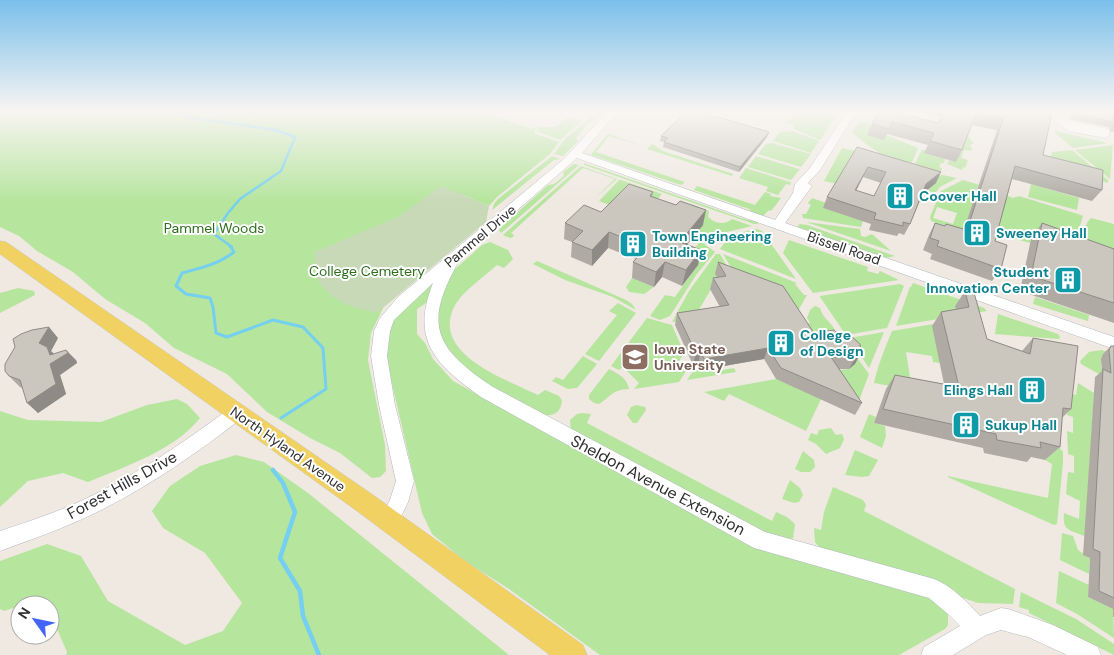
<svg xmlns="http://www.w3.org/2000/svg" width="1114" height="655" font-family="'DM Sans',sans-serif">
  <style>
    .green { fill: #b6e59e; fill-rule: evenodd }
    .cemetery { fill: #c8d9b8 }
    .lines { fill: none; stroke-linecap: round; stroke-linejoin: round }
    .stream-far2 { stroke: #75cff0; stroke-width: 2.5 }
    .stream-far1 { stroke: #75cff0; stroke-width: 3 }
    .stream { stroke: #75cff0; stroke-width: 4.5 }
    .minor-casing { stroke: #b4b7c1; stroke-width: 1 }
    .major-casing { stroke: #c9c9c9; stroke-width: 1 }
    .minor { fill: #fff; fill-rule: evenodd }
    .major { fill: #f2d163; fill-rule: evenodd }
    .wall { fill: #afaba4; fill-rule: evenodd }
    .shaded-wall { fill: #8e8b86 }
    .building { fill: #cbc7bf; stroke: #8e8b86; fill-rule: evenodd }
    .labels { text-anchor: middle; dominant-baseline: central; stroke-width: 4; stroke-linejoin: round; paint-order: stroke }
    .culture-label { font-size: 14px; font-weight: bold; fill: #0d838f; stroke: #fff; text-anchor: start }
    .park-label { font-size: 14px; fill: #2c6e1b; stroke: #fff }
    .street-label { font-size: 14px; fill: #2e2e2e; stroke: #fff }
    .education-label { font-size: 14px; font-weight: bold; fill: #785e54; stroke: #fff; text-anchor: start }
    .near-street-label { font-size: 16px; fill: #2e2e2e; stroke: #fff }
  </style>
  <rect width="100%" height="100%" fill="#efe9e1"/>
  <g class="green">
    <path d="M0 111H480L532 129 537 126 534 133 559 142 550 154 497 197 489 206 463 195 387 300 371 333 368 360 385 445 386 471 380 477 372 478 340 453 310 438 267 412 227 374 174 348 145 323 105 299 73 272 37 251 19 236 0 227Z"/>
    <path d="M598 111H603L595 121 588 123 576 138 578 141 563 156 554 154 565 139Z"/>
    <path d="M796 111H820L836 116 820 140 794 129 793 125 787 123Z"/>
    <path d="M569 116 583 120 560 140 536 131 539 127H555Z"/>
    <path d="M859 122 873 125 886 135 918 148 912 162C889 162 868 147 852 132Z"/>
    <path d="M610 131 608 134 646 147 609 136 596 152 685 182 684 183 681 185 591 155Z"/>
    <path d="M792 131 819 141 811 153 773 141 780 132Z"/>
    <path d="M1055 131 1108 143 1073 148 1055 133Z"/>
    <path d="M966 133 974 144H971L970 147 973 148 971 151 964 150 961 158 968 160 965 168 963 167 962 170 947 164 949 160 956 162Z"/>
    <path d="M773 143 775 144 811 154 801 167 758 154 766 144Z"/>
    <path d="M652 144 663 151 733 174 732 176 647 149Z"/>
    <path d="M1113 145 1110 179 1075 150Z"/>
    <path d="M842 148 880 156 853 157 837 184 824 181Z"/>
    <path d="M922 149 925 150V153L945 159 944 163H941L939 167 942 168 941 172 915 164Z"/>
    <path d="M1072 150 1108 180V183L1082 176 1050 161 1052 152Z"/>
    <path d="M552 156 560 159 554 160 492 210 494 204 498 199Z"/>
    <path d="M756 156 799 169H800L791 180 748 167Z"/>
    <path d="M584 163 744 219 758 222V224H754L584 165Z"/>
    <path d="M574 164 579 165 501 233 499 230 502 226 548 185 554 184 564 176 563 172Z"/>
    <path d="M581 166 617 179 594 199 615 179 583 168 511 233 514 235 513 237 510 238 503 235Z"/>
    <path d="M746 168 790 182H791L790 185 786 184 778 195 766 191 768 187 739 178Z"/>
    <path d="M943 175 957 178 940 187 935 193 925 191 935 176Z"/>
    <path d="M619 180H621L662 194 652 205 619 209 599 201Z"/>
    <path d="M963 180 990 188 978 186 960 242 957 229 931 221 930 217 941 191ZM937 207 957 213 953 224 933 218Z"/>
    <path d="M1031 184 1079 198 1077 210 1028 197Z"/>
    <path d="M697 186 755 205 765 192 771 194 770 196 781 198 772 210 768 211 763 216 753 213 749 209 694 190Z"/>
    <path d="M1003 194 1013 198 1019 196 1081 215 1083 216 1080 226 1082 239H1031L1030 243 992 232Z"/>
    <path d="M812 198 826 203 823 208 863 221 861 227 803 218 802 214H806L811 205 808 203Z"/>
    <path d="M690 204 709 211 708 217C715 224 725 225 732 219L752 226 702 238 694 236 702 225Z"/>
    <path d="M1091 218 1114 224V265C1102 255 1073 235 1091 218Z"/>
    <path d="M806 222 860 229 861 236 865 237 872 234 891 251Z"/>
    <path d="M800 224 807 225 895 256 885 258 797 227Z"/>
    <path d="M757 229 762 231 796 279 720 249 730 235Z"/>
    <path d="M789 240 868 267 867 271 878 274 880 271 899 280 813 293 783 253Z"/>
    <path d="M490 242 508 250 513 259 504 268 497 265C484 277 464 290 455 305 429 354 506 379 538 395L545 390 559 396 562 400C561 412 555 416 544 415L469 376 437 335 435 308 454 270 482 245Z"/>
    <path d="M699 243H703L715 252 696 275 670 316 660 320 650 316 665 295 675 297 697 266 685 261Z"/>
    <path d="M716 254H720L736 282 711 289 693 320 672 322 689 291Z"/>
    <path d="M723 254 797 283 795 284 804 295H807L793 320 741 284Z"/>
    <path d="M537 261 626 300 632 304 636 310 613 297 565 280 533 264Z"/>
    <path d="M632 278 654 287 644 294 629 292 626 287Z"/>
    <path d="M434 279 429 301 417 309V334L425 343 433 359 453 381 668 498 930 596 948 613V625L945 629 899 655H600L509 589 465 561 432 534 422 513 387 362V341L393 319Z"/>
    <path d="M913 283 984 308 987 311 896 326 910 287H911Z"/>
    <path d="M900 284 904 286 887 328 846 335 820 297V296Z"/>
    <path d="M18 288 34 291 35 295 0 313V293Z"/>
    <path d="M1035 297 1089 315 1088 321 1033 304Z"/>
    <path d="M618 303 636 313 599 361 585 354 617 315 609 311Z"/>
    <path d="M815 306 820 308C823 320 833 322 836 333L818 338 806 324 810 323 807 318 810 310Z"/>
    <path d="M998 314 1058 334 1060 337 1059 339 995 334Z"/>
    <path d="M647 318 672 325 684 353 678 363 688 368 679 382 634 389 639 383 623 367 619 370 611 366Z"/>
    <path d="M951 321 940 363 933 362 932 356 906 352 912 390 874 383C878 365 885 348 892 331Z"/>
    <path d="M884 332 869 368 849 338Z"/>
    <path d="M843 339 869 374 854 414 838 370 849 369 855 364Z"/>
    <path d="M1101 350 1108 352 1102 356 1101 366 1108 379 1081 364 1080 361 1089 352Z"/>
    <path d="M583 356 597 364 577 388 568 389 552 381 556 377 563 380Z"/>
    <path d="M698 364 701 370 716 368 717 371 734 368 736 372 687 380Z"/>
    <path d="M609 369C619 374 627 378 629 389 611 390 612 396 599 404L594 403 589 399V395Z"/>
    <path d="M776 379 822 397 806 431 729 394 724 401 704 392Z"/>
    <path d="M1078 383 1094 393 1085 536C1070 530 1062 531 1064 513L1079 519 1080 501 1066 494 1068 472 1074 473V456L1068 454 1067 431 1073 433V417L1067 415 1070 393 1076 395Z"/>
    <path d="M177 399 187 404 200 418C175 450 124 467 88 482L63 473 28 481 0 507V411L28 420 101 422 147 405Z"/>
    <path d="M636 405 645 407 646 410 637 423H633L627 415 631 407Z"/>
    <path d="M582 413 591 414 587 423 772 521 776 512 787 517 795 524 793 538 788 540 782 539 748 525 571 429 570 420 577 414Z"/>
    <path d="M869 414 876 417 874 423 885 426 886 436 882 448 860 437Z"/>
    <path d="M831 428 836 435 842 434 844 439 840 448 826 454 816 444 808 440 811 433 817 435 819 430Z"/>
    <path d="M1059 447 1063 452V462L1057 524 1054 525 948 477V476L1048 498 1052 464 1045 460Z"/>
    <path d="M855 450 878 460 869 476 862 477 845 475Z"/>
    <path d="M803 451 814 460 815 467 810 472H801L795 469Z"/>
    <path d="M236 455 264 462 308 493 509 655H66L67 652 57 629 50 619V605H39L36 601 4 611 0 609V561L47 544 81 556 108 601 185 645 223 631 242 603 205 553 163 528 152 511 170 486 200 466Z"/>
    <path d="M790 480 800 488 803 495 799 502 794 503 782 499Z"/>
    <path d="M833 487 863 500 866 505 864 511 1015 589 1013 604 978 603 820 548 815 542 814 528 821 530 824 512Z"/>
    <path d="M1062 533 1073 536 1078 550 1090 558 1089 574 1060 560Z"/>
    <path d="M1059 571 1089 585 1088 597 1113 609 1114 638 1077 614 1056 603Z"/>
    <path d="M1021 592 1076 619 1114 644V655L1029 613V610L1019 607Z"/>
  </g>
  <path class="cemetery" d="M441 186 489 206 486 222 378 312C358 311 327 299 318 279 314 271 314 261 315 252L398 217Z"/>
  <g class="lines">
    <path class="stream-far2" d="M188 111 183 114 188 117 276 130 295 137 281 171 240 199 228 213 214 234 232 247"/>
    <path class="stream-far1" d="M230 246 234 252C219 264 201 268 182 273L176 286 186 294 210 298 213 307 216 333 227 337 273 320 303 327 323 348 326 389 281 418"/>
    <path class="stream" d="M273 470 283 483 295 512 280 558 300 591 303 616 319 655"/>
    <defs>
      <g id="minor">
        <path d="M608 111H618L582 153 775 220 793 193 795 184 810 168 847 111H857L820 170 808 183 812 186 785 223 1114 337V349L577 158 459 261C423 324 434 348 493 387L765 532 934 579C952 586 967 602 980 616L1001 608 1008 609 1053 625 1098 647 1101 655H1067L1028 637 1001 630 986 635 953 655H921L924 647 960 626 948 614 929 598 754 548 481 397C436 365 410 341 433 283L394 320 390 331 387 356 395 405 414 481 408 502 396 527 389 530 382 527 379 521 390 500 396 481 379 405 371 356 374 331 380 318 398 297 565 158Z"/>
        <path d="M1059 118 1109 129 1110 135 1105 138 1068 131 1054 121Z"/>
        <path d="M236 406 242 408 244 413 242 418C196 454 148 487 95 513 65 528 32 539 0 551V531C24 523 49 515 72 505 129 480 181 445 230 408Z"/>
      </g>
      <path id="major" d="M0 241 6 242 373 495 583 645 587 655H550L357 511 0 254Z"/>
    </defs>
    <use href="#minor" class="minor-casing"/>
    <use href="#major" class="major-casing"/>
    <use href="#minor" class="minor"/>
    <use href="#major" class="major"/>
  </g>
  <g class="wall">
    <path d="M916 111H1042L1043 155 1102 190 1092 201 1012 179 995 241 1001 269 992 281 930 259 932 254 923 250 929 235 935 223 944 226 946 224 964 229 997 130 972 125 962 150 956 162 924 153 928 145 887 134 884 140 867 135 872 124 899 113 938 123 941 117Z"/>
    <path d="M1072 111H1114V132H1111L1109 127 1070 119Z"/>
    <path d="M769 132 767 137 739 172 663 147 664 142 660 141 661 136Z"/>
    <path d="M857 147 936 183 923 193 910 224 904 235 899 233 897 236 869 230 871 224 823 208 827 197ZM863 177 881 183 874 196 856 190Z"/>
    <path d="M653 192 652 197 703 225 687 245 701 250 698 265 682 286 662 277 654 287 632 278 633 262 636 259 608 248 592 266 571 257 572 242 564 239 565 223 601 212Z"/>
    <path d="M1042 223 1114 249V323L1020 291 1031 239Z"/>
    <path d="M718 262 814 333 836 332 861 352 855 364 849 369H839L862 403 855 415 776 379 764 359 701 370 698 364 693 365 675 325 677 313 720 307 710 289 713 278 717 277 715 274Z"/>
    <path d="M965 291 987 339 1022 351 1033 338 1071 409 1062 418 1060 447 1045 460 1031 457 1027 462 984 453 983 448 874 423 886 389 895 375 944 384 932 326 941 312 956 309 955 306Z"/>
    <path d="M58 338 51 351 54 354 76 360 77 363 60 375 66 394 38 413 22 388 20 387 9 376Z"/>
    <path d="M1111 346H1114V617H1113V609L1088 597 1090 558 1083 555 1095 377 1102 371 1101 359 1103 354Z"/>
  </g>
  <g class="shaded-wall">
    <path d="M769 132 767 137 739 172 740 167Z"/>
    <path d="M868 167 851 201 855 190Z"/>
    <path d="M941 172 936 183 921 195 926 184Z"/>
    <path d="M706 210 703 225 677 257 680 242Z"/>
    <path d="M609 232 608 248 592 266V250Z"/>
    <path d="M701 250 698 265 682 286 686 270Z"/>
    <path d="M665 262 662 277 654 287 656 272Z"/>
    <path d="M49 327 58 338 51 351 57 357 66 350 76 360 77 363 60 375 66 394 38 413 27 403 50 364 39 343Z"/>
    <path d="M768 348 764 359 701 370 704 359Z"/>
    <path d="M701 352 698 364 693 365 696 353Z"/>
    <path d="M861 352 855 364 849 369 855 358Z"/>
  </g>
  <g class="building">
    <path d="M687 111 693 113 696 111H697L769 132 740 167 664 142 668 138 661 136Z"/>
    <path d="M879 111H899L898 113 938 123 944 111H1042L1052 113 1043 155 1103 170 1102 190 1015 166 995 241 1007 245 1001 269 937 246 939 241 930 238 935 223 945 226 946 224 967 230 1003 119 976 113 962 150 930 141 934 133 892 122 889 129 872 124Z"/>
    <path d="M1074 111H1114V124L1113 122 1074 114Z"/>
    <path d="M857 147 941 172 926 184 910 224 903 222V226L874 219 876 213 827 197ZM868 167 886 172 874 196 855 190Z"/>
    <path d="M629 184 653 192 650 196 676 205 680 201 706 210 680 242 701 250 686 270 665 262 656 272 633 262 647 247 609 232 592 250 572 242 583 231 565 223 584 205 601 212Z"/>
    <path d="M1042 223 1114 249V303L1031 276Z"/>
    <path d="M718 262 783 286 814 333 834 330 836 332 851 336 860 344 861 352 855 358 831 357 862 403 781 368 768 348 704 359 701 352 696 353 677 313 729 305 713 278 726 276Z"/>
    <path d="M973 289 987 339 1030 354 1033 338 1078 346 1071 409 1063 408 1060 447 1040 442 1041 448 997 440 996 434 883 409 895 375 959 387 941 312 969 307 965 291Z"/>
    <path d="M49 327 39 343 47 347 50 355 66 350 68 353 50 364 56 384 27 403 20 380 9 376 5 371V364L15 347 13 339 21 334 32 330Z"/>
    <path d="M1111 346H1114V598L1099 591 1100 552 1093 549 1103 369 1111 373 1109 350Z"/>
  </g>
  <linearGradient id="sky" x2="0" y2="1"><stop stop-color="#7abfeb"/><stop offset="0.55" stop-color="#f8f5f2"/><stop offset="1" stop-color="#f8f5f2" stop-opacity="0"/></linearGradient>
  <rect width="1114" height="202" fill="url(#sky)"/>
  <defs>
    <symbol id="building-square" viewBox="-11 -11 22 22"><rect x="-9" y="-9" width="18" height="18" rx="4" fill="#0f9aa8" stroke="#fff"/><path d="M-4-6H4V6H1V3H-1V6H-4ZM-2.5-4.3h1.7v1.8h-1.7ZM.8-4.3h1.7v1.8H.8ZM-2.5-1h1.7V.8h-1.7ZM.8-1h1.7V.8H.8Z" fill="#fff"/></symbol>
    <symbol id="university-square" viewBox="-11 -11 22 22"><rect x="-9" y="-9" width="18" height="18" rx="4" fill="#8d6e63" stroke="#fff"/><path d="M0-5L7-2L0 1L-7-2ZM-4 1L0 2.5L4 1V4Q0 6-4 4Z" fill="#fff"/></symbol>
  </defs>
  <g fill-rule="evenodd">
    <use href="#building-square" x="884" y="180" width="32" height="32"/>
    <use href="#building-square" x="961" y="217" width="32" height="32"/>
    <use href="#building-square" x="617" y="228" width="32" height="32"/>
    <use href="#building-square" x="1052" y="264" width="32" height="32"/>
    <use href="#building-square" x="765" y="327" width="32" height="32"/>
    <use href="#university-square" x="619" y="341" width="32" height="32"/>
    <use href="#building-square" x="1016" y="374" width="32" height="32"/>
    <use href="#building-square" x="950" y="409" width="32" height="32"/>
  </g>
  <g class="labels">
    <g class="culture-label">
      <text x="919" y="196">Coover Hall</text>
      <text x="996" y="233">Sweeney Hall</text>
      <text x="652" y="236">Town Engineering<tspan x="652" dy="16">Building</tspan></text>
      <text x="1049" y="272" text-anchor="end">Student<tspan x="1049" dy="16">Innovation Center</tspan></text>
      <text x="800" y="335">College<tspan x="800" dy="16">of Design</tspan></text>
      <text x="1013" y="390" text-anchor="end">Elings Hall</text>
      <text x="985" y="425">Sukup Hall</text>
    </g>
    <g class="park-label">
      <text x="214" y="228">Pammel Woods</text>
      <text x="367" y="271">College Cemetery</text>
    </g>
    <g class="street-label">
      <text transform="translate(480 236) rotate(-40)">Pammel Drive</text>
      <text transform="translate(844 248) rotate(19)">Bissell Road</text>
      <text transform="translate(288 449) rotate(35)">North Hyland Avenue</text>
    </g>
    <g class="education-label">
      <text x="654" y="349">Iowa State<tspan x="654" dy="16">University</tspan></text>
    </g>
    <g class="near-street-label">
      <text transform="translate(122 485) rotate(-29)">Forest Hills Drive</text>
      <text transform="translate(658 485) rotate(28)">Sheldon Avenue Extension</text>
    </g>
  </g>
  <g transform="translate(35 620) rotate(303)"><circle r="24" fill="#ffffff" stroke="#ababab"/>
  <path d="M0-4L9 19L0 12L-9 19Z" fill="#4264fb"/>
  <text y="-8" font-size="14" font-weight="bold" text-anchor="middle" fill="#2e2e2e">N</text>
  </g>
</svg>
